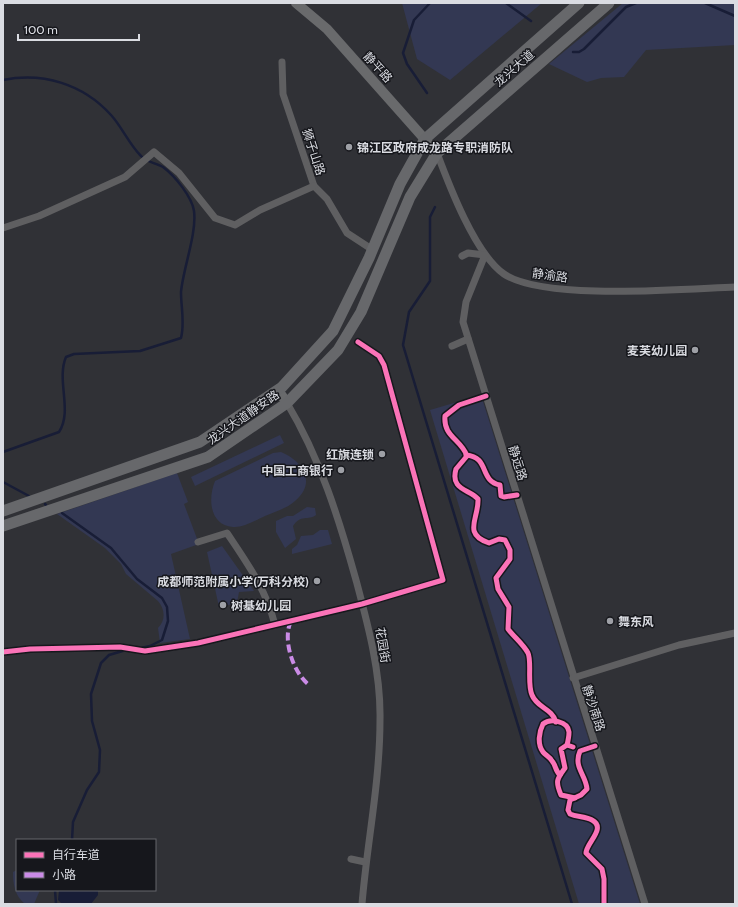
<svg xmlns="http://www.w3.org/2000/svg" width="738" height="907" font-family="Cabin,'Noto Sans SC',sans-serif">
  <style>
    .green { fill: #333853 }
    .water { fill: #181d36 }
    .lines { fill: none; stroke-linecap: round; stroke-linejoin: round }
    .stream { stroke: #181d36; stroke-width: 2.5 }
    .street { stroke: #5f5f61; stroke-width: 7 }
    .secondary { stroke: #696a6c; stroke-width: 10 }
    .primary { stroke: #67686b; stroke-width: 11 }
    .quiet { stroke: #ca8be6; stroke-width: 4; stroke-dasharray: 8 4; stroke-linecap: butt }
    .cycleway-casing { stroke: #16171c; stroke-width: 8 }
    .cycleway { stroke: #fb73b8; stroke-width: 5 }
    .poi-dot { fill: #9ea0a6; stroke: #16171c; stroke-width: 1.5 }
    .labels { text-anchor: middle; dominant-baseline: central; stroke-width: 3; stroke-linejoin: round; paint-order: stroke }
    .street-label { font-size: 12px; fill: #dadce2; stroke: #16171c }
    .poi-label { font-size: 12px; font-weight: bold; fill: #dadce2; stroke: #16171c; text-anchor: end }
  </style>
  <rect width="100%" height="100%" fill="#303136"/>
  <g class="green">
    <path d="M402 3H542L450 80 417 59Z"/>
    <path d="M623 3H735V45L646 50 624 77 601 78 587 82 549 64Z"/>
    <path d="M481 395 640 904H579L430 410Z"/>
    <path d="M280 435 284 443 195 486 191 477Z"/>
    <path d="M281 452C303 461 317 483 295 501 288 508 274 512 265 516 256 520 243 528 233 527 209 525 208 498 215 481L273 453Z"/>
    <path d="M177 473 188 502 184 504 199 544 171 554 190 639 160 643 158 628C166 620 165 609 158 601L126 574 121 564 105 548 57 514Z"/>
    <path d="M307 507 315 508 316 515C308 521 301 514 293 526L296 539 285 548 276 532V521L287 516H293Z"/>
    <path d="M320 530H328L332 544 292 554V549L297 545 301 536 313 535Z"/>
    <path d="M222 546 254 591 239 592 237 603 219 607 207 552Z"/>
    <path d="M17 870V890H40L34 904H25C15 896 13 885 13 872Z"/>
  </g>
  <path class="water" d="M59 890H98V895L91 904H62L58 900Z"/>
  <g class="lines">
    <g class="stream">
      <path d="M506 3 531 21"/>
      <path d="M705 3 735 16"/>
      <path d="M573 52H579L584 49 626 7 636 3"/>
      <path d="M3 80C43 72 83 84 111 115 122 127 129 144 141 156 146 162 156 163 163 167 175 176 192 197 194 211 197 233 183 269 181 292 181 308 185 323 181 338L140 351 74 354 66 357C56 380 73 411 59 432L3 452"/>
      <path d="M427 93 407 64 403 53 414 20 430 3"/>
      <path d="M435 207 430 217V281L409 312 403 345 572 904"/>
      <path d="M3 482 29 496"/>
      <path d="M45 504 46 505"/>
      <path d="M62 513 111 548 137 579 162 598 167 607 168 621 162 640 150 646 141 648"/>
      <path d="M72 840 73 822 87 790 99 772 100 750 92 721 91 694 101 663 109 655 126 650"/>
      <path d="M55 890 56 904"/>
    </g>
    <g class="street">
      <path d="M282 62 283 94 314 186 327 199 347 233 373 250"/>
      <path d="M437 153C449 185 475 254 504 274 544 301 683 289 735 287"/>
      <path d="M3 228 39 216 125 177 154 152 179 173 215 218 235 225 260 210 314 186"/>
      <path d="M462 256 468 253 485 255 466 302 463 322 645 904"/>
      <path d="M452 346 468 339"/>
      <path d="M287 403C320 458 339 519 356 580 368 625 381 673 380 720 380 782 367 843 362 904"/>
      <path d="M198 542 227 533C247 563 266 589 275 625"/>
      <path d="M3 652 30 649 120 647 145 651 198 643 362 604 443 580 384 365 379 356 358 342"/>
      <path d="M573 678 679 645 735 633"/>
      <path d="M351 859 365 862"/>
    </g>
    <g class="secondary">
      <path d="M296 3 327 29 437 153"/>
      <path d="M278 390 287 403"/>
    </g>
    <g class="primary">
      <path d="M3 511 200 442 282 387 333 331 369 258 400 184 425 139 579 3"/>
      <path d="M3 526 208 457 287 403 338 350 361 312 410 197 437 153 609 3"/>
    </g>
    <path class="quiet" d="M291 621C282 639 293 672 308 684"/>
    <defs>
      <g id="cycleway">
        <path d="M486 396 459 405 445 416C443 437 461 439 467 456L456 469C450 490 469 489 478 499 479 518 462 534 489 543L499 539 505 540 510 550V559L496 578 498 589 509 607 508 629C514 637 523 644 528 653 532 661 527 684 532 695 537 708 552 708 556 722"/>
        <path d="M466 455C490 457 479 481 500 485L501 496 504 497 517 495"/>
        <path d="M3 652 30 649 120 647 145 651 198 643 362 604 443 580 384 365 379 356 358 342"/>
        <path d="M595 746 580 751C573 767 586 775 587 789L581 795 570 800 568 810 570 814C577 817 585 816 592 820 607 828 586 843 586 853L602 869 604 879V904"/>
        <path d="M573 747 567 745 561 749 565 768C557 779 555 781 561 795L575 798"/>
        <path d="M560 775C555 771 556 765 552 761 550 757 545 755 543 752 537 744 539 732 543 724 550 718 568 721 569 732 569 736 568 741 567 745"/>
      </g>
    </defs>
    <use href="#cycleway" class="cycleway-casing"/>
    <use href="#cycleway" class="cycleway"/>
  </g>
  <g class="poi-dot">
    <circle cx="349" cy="147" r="4"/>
    <circle cx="695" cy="350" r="4"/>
    <circle cx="382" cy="454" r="4"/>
    <circle cx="341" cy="470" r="4"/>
    <circle cx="317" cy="581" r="4"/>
    <circle cx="223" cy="605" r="4"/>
    <circle cx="610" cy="621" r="4"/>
  </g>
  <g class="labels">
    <g class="street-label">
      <text transform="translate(378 67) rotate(48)">静平路</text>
      <text transform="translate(514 68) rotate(-41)">龙兴大道</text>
      <text transform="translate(314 152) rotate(72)">狮子山路</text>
      <text transform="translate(550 275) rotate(8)">静渝路</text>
      <text transform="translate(243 417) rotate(-35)">龙兴大道静安路</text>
      <text transform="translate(518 463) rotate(73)">静远路</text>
      <text transform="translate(383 645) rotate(80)">花园街</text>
      <text transform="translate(594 708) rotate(72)">静沙南路</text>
    </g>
    <g class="poi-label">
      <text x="357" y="147" text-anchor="start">锦江区政府成龙路专职消防队</text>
      <text x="687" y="350">麦芙幼儿园</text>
      <text x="374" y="454">红旗连锁</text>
      <text x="333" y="470">中国工商银行</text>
      <text x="309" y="581">成都师范附属小学(万科分校)</text>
      <text x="231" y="605" text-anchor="start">树基幼儿园</text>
      <text x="618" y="621" text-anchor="start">舞东风</text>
    </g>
  </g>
  <rect width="738" height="907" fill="none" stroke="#dadce2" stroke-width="8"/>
  <rect x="16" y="839" width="140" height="52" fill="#16171c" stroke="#64666b"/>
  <rect x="24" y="852" width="20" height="6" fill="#fb73b8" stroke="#64666b"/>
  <text x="52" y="859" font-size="12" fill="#dadce2">自行车道</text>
  <rect x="24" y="872" width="20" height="6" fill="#ca8be6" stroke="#64666b"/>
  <text x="52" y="879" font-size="12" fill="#dadce2">小路</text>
  <path d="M18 34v6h121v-6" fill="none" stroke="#dadce2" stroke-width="2"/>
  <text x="24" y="34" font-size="12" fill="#dadce2" stroke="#16171c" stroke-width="3" paint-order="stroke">100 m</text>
</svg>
